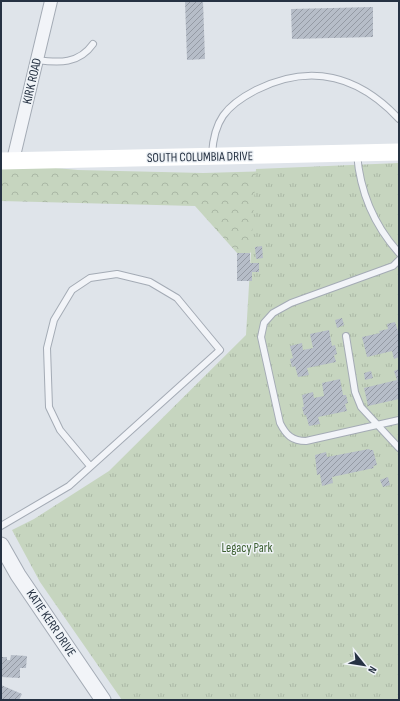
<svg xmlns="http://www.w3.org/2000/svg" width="400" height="701" font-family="'Sofia Sans Condensed',sans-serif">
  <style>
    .forest { fill: url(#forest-crowns) }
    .park { fill: url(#park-tufts) }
    .building { fill: url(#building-hatch) }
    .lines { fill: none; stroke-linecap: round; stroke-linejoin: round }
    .service-casing { stroke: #a4abb5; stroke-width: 8 }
    .minor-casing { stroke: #a4abb5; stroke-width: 14 }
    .tertiary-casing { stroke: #a4abb5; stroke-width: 17 }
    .service { stroke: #f2f4f8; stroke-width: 6 }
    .minor { stroke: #f2f4f8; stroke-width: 12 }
    .tertiary { stroke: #f2f4f8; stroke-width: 15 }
    .secondary { stroke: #fff; stroke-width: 17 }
    .labels { text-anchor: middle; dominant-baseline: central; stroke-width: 3; stroke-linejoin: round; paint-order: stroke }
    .street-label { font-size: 13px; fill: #263243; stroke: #eff3f7 }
    .park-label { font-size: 13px; fill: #3d6032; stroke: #eff3f7 }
  </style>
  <defs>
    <pattern id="forest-crowns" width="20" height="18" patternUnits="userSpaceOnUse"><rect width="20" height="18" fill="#c6d5bf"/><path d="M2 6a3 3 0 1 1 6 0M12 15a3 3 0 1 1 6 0" fill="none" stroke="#aab7a5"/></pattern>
    <pattern id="park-tufts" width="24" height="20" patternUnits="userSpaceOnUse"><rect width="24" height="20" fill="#c6d5bf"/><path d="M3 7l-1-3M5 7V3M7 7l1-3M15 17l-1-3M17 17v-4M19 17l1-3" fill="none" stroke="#aab7a5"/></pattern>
    <pattern id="building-hatch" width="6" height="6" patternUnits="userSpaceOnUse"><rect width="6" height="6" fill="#b6bdc8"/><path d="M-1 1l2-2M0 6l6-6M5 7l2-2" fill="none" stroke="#949aa4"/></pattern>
  </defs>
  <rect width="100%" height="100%" fill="#dfe4ea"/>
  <path class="forest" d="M22 165 78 170 203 173 350 169 250 253H237L195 206 1 201V168Z"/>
  <path class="park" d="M399 163V700H122L40 582 12 530 34 519 109 471 246 335 256 169Z"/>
  <g class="building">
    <path d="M185 1H203L205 59 187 60Z"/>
    <path d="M373 7V37L292 39 291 9Z"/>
    <path d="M262 246 263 258 256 259 255 247Z"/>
    <path d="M237 253H250V263H259V272H252V281H237Z"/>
    <path d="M342 318 344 325 337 328 335 320Z"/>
    <path d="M395 322 399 334V357L394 359 392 351 367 357 362 337 380 333 379 331 388 329 387 324Z"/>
    <path d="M329 330 332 346 335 345 337 354 334 355 336 362 307 368 309 375 298 377 295 366 292 367 290 359 293 358 290 346 302 343 303 350 313 348 310 334Z"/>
    <path d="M399 369V399L368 406 364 388 397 380 394 371Z"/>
    <path d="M371 371 373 378 365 380 364 373Z"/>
    <path d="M340 379 343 395H346L348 403 345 404 347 411 318 417 320 424 309 426 306 415H304L302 407H304L302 395 313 392 314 398 324 396 322 383Z"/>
    <path d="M369 449 370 450H373L377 465 373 466 374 468 332 477 333 483 322 486 320 474 317 475 315 455 326 452 327 457Z"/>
    <path d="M388 477 390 485 383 487 380 480Z"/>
    <path d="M11 655 27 656 26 668H20V678L1 677V657H7V660H10Z"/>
    <path d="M1 685 22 694 19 700H1Z"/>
  </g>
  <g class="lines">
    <defs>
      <g id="service">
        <path d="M37 60C59 63 79 64 93 44"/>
        <path d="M212 154C214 121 225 106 256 90 310 63 358 75 399 119"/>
        <path d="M357 154C360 192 373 224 399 253"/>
        <path d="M399 260 393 266 291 303 273 313 264 323 261 337 280 423C286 435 292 441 306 441L399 420"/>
        <path d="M346 336 355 392 361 407 399 448"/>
        <path d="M1 526 69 486 220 350 177 298 150 282 117 274 90 278 72 290 54 320 47 348 49 407 60 430 90 466"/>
      </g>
      <path id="minor" d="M13 160 51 1"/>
      <path id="tertiary" d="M1 545 18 575 103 700"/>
    </defs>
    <use href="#service" class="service-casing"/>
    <use href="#minor" class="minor-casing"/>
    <use href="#tertiary" class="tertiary-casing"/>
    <use href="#service" class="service"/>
    <use href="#minor" class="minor"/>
    <use href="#tertiary" class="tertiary"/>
    <path class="secondary" d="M1 161 399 152"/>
  </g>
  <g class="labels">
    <g class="street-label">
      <text transform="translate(32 81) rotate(-77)">KIRK ROAD</text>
      <text transform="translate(200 157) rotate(-1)">SOUTH COLUMBIA DRIVE</text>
      <text transform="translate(51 623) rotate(56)">KATIE KERR DRIVE</text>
    </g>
    <g class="park-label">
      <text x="247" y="548">Legacy Park</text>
    </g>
  </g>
  <rect width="400" height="701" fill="none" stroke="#263243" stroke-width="4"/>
  <g transform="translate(364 665) rotate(120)" stroke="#eff3f7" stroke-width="3" paint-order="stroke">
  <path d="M0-3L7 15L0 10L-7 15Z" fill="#263243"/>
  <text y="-6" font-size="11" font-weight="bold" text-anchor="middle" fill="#263243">N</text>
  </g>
</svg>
